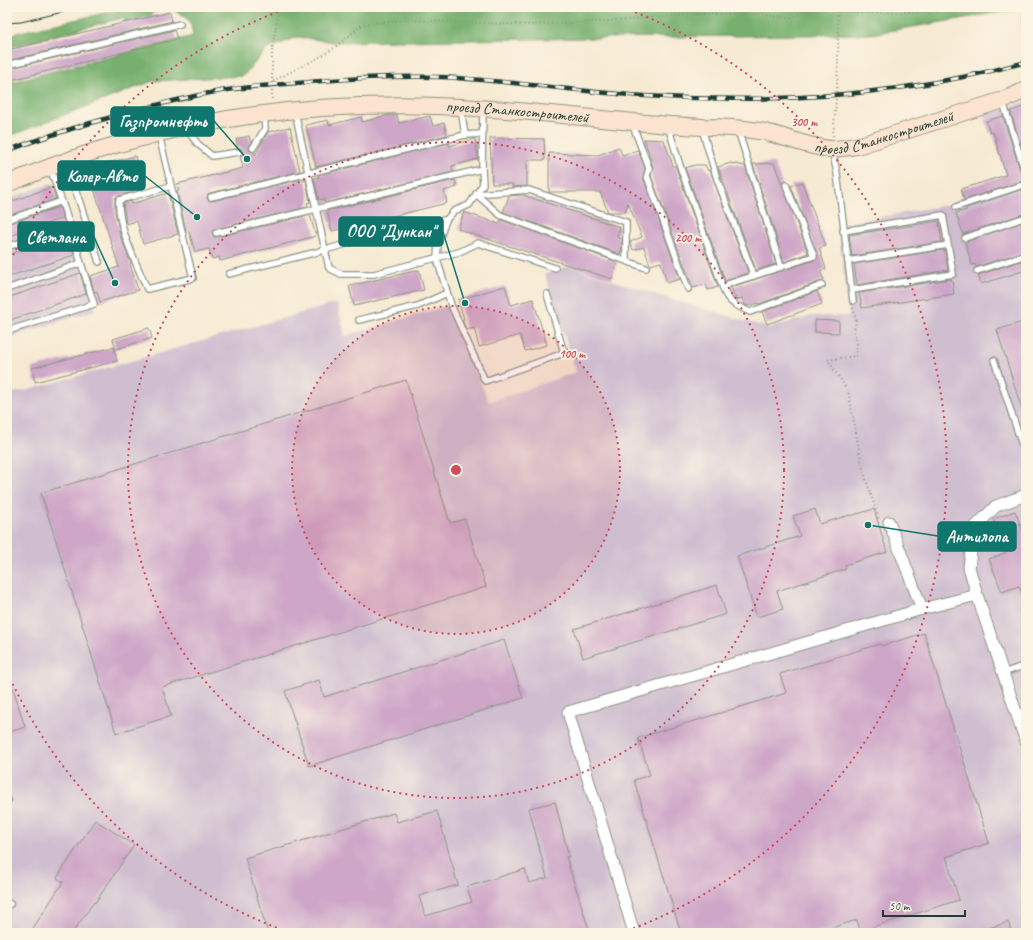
<svg xmlns="http://www.w3.org/2000/svg" width="1033" height="940" font-family="Caveat,sans-serif">
  <style>
    .industrial { fill: #cfbed0 }
    .forest { fill: #77b06e; stroke: #4b7651 }
    .building { fill: #cda6c8 }
    .lines { fill: none; stroke-linecap: round; stroke-linejoin: round }
    .service-casing { stroke: #8b9484; stroke-width: 8 }
    .minor-casing { stroke: #8b9484; stroke-width: 13 }
    .secondary-casing { stroke: #8b9484; stroke-width: 18 }
    .path { stroke: #8b9484; stroke-width: 2; stroke-dasharray: 1 3; stroke-linecap: butt }
    .service { stroke: #fff; stroke-width: 5.5 }
    .minor { stroke: #fff; stroke-width: 11 }
    .secondary { stroke: #fde4d0; stroke-width: 16 }
    .tram { stroke: #1f3d34; stroke-width: 1 }
    .rail-casing { stroke: #1f3d34; stroke-width: 4.5 }
    .rail { stroke: #fcf5e5; stroke-width: 3; stroke-dasharray: 9; stroke-linecap: butt }
    .ring { fill: none; stroke: #d1495b; stroke-width: 2; stroke-dasharray: 2 4 }
    .labels { text-anchor: middle; dominant-baseline: central; stroke-width: 3.5; stroke-linejoin: round; paint-order: stroke }
    .street-label { font-size: 16px; fill: #1f3d34; stroke: #fcf5e5 }
    .centre { fill: #d1495b; stroke: #fcf5e5; stroke-width: 2 }
    .ring-label { font-size: 12px; text-anchor: middle; font-weight: bold; fill: #d1495b; stroke: #fcf5e5; stroke-width: 3.5; stroke-linejoin: round; paint-order: stroke }
    .leader { fill: none; stroke: #0f766e; stroke-width: 1.5 }
    .callout-dot { fill: #0f766e; stroke: #fcf5e5; stroke-width: 1.5 }
    .callout { fill: #0f766e; stroke: #0f766e; stroke-width: 1.5 }
    .callout-label { font-size: 17px; text-anchor: middle; font-weight: bold; fill: #fff }
  </style>
  <rect width="100%" height="100%" fill="#fcf5e5"/>
  <filter id="ink" filterUnits="userSpaceOnUse"><feTurbulence type="fractalNoise" baseFrequency=".025" numOctaves="2"/><feDisplacementMap in="SourceGraphic" scale="8" xChannelSelector="R" yChannelSelector="G"/><feConvolveMatrix kernelMatrix="1 2 1 2 8 2 1 2 1" color-interpolation-filters="sRGB"/></filter>
  <filter id="wash" filterUnits="userSpaceOnUse"><feTurbulence type="fractalNoise" baseFrequency=".012" numOctaves="4" result="noise"/><feDisplacementMap in="SourceGraphic" scale="16" xChannelSelector="R" yChannelSelector="G"/><feGaussianBlur stdDeviation="0.9" result="paint"/><feColorMatrix in="noise" values="0 0 0 0 0 0 0 0 0 0 0 0 0 0 0 0 0 1.4 0 .05"/><feComposite in="paint" operator="in"/></filter>
  <g filter="url(#wash)">
    <rect width="100%" height="100%" fill="#f7ead3"/>
    <g class="industrial">
      <path d="M1026 101V933H7V394L28 390 337 303 345 336 447 306 489 402 576 372 545 274 569 266 660 296 769 328 811 316H849L838 225 951 204 963 197 961 189 1006 175 993 132 990 133 984 116Z"/>
      <path d="M53 183 95 310 7 338V199Z"/>
    </g>
    <g class="forest">
      <path d="M132 7H1011L1013 10 871 34 334 42 298 37 267 49 243 76 153 81 7 137V83L193 36C190 15 186 17 168 8L152 13 151 21 131 26 122 18 7 48V33L11 34Z"/>
      <path d="M1025 7H1026V37L1024 36 1022 18 1026 11Z"/>
    </g>
    <g id="blocks">
      <g class="building">
        <path d="M170 12 172 21 7 61V50Z"/>
        <path d="M174 30 177 39 7 81V69Z"/>
        <path d="M1026 106V161L1011 114V111Z"/>
        <path d="M389 115H397L399 123 430 116 433 126 444 123 447 135 316 167 306 125 328 120 329 125 361 117 362 122Z"/>
        <path d="M1003 116 1022 176 1026 180 964 200 961 189 1006 175 993 132 990 133 986 121Z"/>
        <path d="M290 127 300 171 210 193 208 194 207 198 208 200 212 201 302 179 303 181 306 180 310 202 307 203 308 207 215 229 212 231V234L214 237H217L310 215 316 236 220 261 219 257 212 259 209 249 195 252 189 231 186 232 177 191 179 190 177 184 243 168 240 156 243 154V151L241 148H238L236 139 249 136 251 143 249 150 254 152 255 155 268 132Z"/>
        <path d="M490 138 544 139 545 160H527V186L512 187 513 184H492Z"/>
        <path d="M475 139 478 154V159L452 166 453 172 325 203 324 199 319 200 314 178 319 177 318 175 449 143V146Z"/>
        <path d="M644 139 664 140 673 166H675L677 170 718 287 708 290 706 284 693 288 651 176 653 166Z"/>
        <path d="M619 147 622 155 638 150 645 168 643 177 680 279 667 283 661 262 650 265 644 247 633 250 630 242 642 237 628 203 625 212H608L600 192H549V153L598 155Z"/>
        <path d="M135 156 142 183 138 190 116 197 115 200V211L120 235 131 263 130 264 138 290 100 302 97 291 94 292 90 276 119 267 93 186 80 189 76 172Z"/>
        <path d="M731 163 745 166 776 264 756 270 718 167Z"/>
        <path d="M774 163 808 253 784 262 753 164Z"/>
        <path d="M695 165H705L708 171 710 170 748 273 725 281 685 168Z"/>
        <path d="M455 180 457 187 444 191 447 203 332 231 327 211Z"/>
        <path d="M802 182 826 246 819 248 826 269 820 271 824 280 759 304V303L748 306 745 305 742 298 736 300 731 287 815 260 818 257 791 186Z"/>
        <path d="M52 187 56 199 7 216V203Z"/>
        <path d="M1026 188V213L963 234 956 213 967 210 966 208Z"/>
        <path d="M168 193 178 234 143 244 137 221 126 224 123 203 132 201 131 204Z"/>
        <path d="M523 195 620 227 617 237 622 239V248L620 254 503 212 509 196Z"/>
        <path d="M59 207 63 218 7 237V224Z"/>
        <path d="M464 212 499 224 501 220 617 262 612 279 478 236 458 229Z"/>
        <path d="M939 221 942 242 852 256 849 235Z"/>
        <path d="M1026 221V251L976 267 975 264 972 265 965 242Z"/>
        <path d="M68 235 74 255 7 277V255Z"/>
        <path d="M943 250 945 251 948 270 857 285 854 264Z"/>
        <path d="M1026 259V270L981 284 978 275Z"/>
        <path d="M419 270 424 290 354 306 349 286Z"/>
        <path d="M80 273 86 294 7 321V298Z"/>
        <path d="M951 279V281L952 280 954 294 862 308 859 293Z"/>
        <path d="M505 286 511 305 533 299 547 345 525 351 520 335 479 347 474 328 467 330 462 320 464 319 458 300Z"/>
        <path d="M817 291 822 304 767 324 762 312Z"/>
        <path d="M815 320 839 321V333L815 332Z"/>
        <path d="M1026 321V416H1024L997 330Z"/>
        <path d="M149 328 152 338 116 349 113 339Z"/>
        <path d="M114 347 117 361 35 382 32 368Z"/>
        <path d="M406 380 450 523 465 519 486 587 162 687 171 716 116 733 41 493Z"/>
        <path d="M815 509 820 524 850 515V516L874 509 887 552 845 565 846 569 777 591 783 609 757 617 737 556 800 536 793 516Z"/>
        <path d="M1015 511 1026 540 1025 603 1019 586 1002 592 989 559 1006 553 993 519Z"/>
        <path d="M717 585 726 614 583 658 574 629Z"/>
        <path d="M924 633 989 843 946 857 959 900 860 931 857 920 814 933H681L634 780 650 775 638 738 786 693 780 674 880 644 881 646Z"/>
        <path d="M504 640 523 698 309 766 285 691 319 680 324 697Z"/>
        <path d="M9 675 25 727 7 733V676Z"/>
        <path d="M555 802 569 857H566L590 933H268L245 858 394 813 397 822 437 811 458 885 419 896 425 916 472 902 467 887 525 869 529 883 547 878 529 808Z"/>
        <path d="M95 820 134 845 95 903 94 902 72 933H30L63 882 57 878Z"/>
        <path d="M1008 922 1012 933H980V931Z"/>
      </g>
    </g>
  </g>
  <g filter="url(#ink)">
    <use href="#blocks" fill-opacity="0" stroke="#8b9484" stroke-width="1"/>
    <g class="lines">
      <defs>
        <g id="service">
          <path d="M7 65 180 24"/>
          <path d="M1003 102 1026 175"/>
          <path d="M483 109 482 169 483 184 469 205 454 211 446 220 438 243 437 259 451 305 485 381 564 353 547 294"/>
          <path d="M295 112 329 268 341 274H374L459 252 478 243 555 268"/>
          <path d="M632 123 649 168 647 176 688 289"/>
          <path d="M668 126 681 169 724 291"/>
          <path d="M186 129 198 144 212 156 239 152"/>
          <path d="M702 129 717 179 754 276"/>
          <path d="M738 130 781 267 814 256 786 185"/>
          <path d="M159 135 193 278 147 289C137 264 117 227 119 200L171 186"/>
          <path d="M465 135 482 134"/>
          <path d="M253 148 265 129 264 114"/>
          <path d="M832 149 837 173 853 301"/>
          <path d="M64 164 78 197 99 262"/>
          <path d="M476 194 529 190 626 222V261L646 268"/>
          <path d="M476 194 500 215 626 261"/>
          <path d="M211 197 465 135 461 109"/>
          <path d="M956 207 1026 184"/>
          <path d="M7 220 62 201"/>
          <path d="M843 231 943 215 953 274 852 290"/>
          <path d="M216 233 482 169"/>
          <path d="M965 238 1026 217"/>
          <path d="M7 247 70 226"/>
          <path d="M848 261 948 245"/>
          <path d="M781 267 728 284 724 291C728 303 739 307 750 312L822 285"/>
          <path d="M977 271 1026 255"/>
          <path d="M229 274 325 250 424 222 446 220"/>
          <path d="M7 289 81 263 70 226 50 167"/>
          <path d="M359 320 418 306 447 293"/>
          <path d="M7 331 94 304 81 263"/>
          <path d="M994 360 1026 457"/>
          <path d="M1003 673 1026 665"/>
          <path d="M7 799 8 800"/>
          <path d="M7 902 10 904"/>
        </g>
        <g id="minor">
          <path d="M889 522 922 609"/>
          <path d="M977 595 969 567 974 528 996 506 1026 495"/>
          <path d="M634 933 568 712 922 609 977 595 1026 742"/>
        </g>
        <g id="secondary">
          <path id="s1" d="M7 184C46 168 85 153 126 142 234 111 348 101 461 107 542 111 622 123 703 127 722 127 741 128 759 131 783 135 806 147 831 149 839 149 848 147 857 146L1003 100 1026 90"/>
        </g>
      </defs>
      <use href="#service" class="service-casing"/>
      <use href="#minor" class="minor-casing"/>
      <use href="#secondary" class="secondary-casing"/>
      <g class="path">
        <path d="M837 10 842 9 853 12 868 13 909 12 931 13 939 11H950L962 7"/>
        <path d="M273 81 318 58 337 46 363 24 405 20 533 25 627 20 695 14H759L790 18 817 7"/>
        <path d="M272 99V51L278 12 280 7"/>
        <path d="M833 136C837 93 840 50 837 7"/>
        <path d="M853 308 856 321 854 331 857 344 856 356 828 360 848 391 863 470 879 520"/>
      </g>
      <use href="#service" class="service"/>
      <use href="#minor" class="minor"/>
      <use href="#secondary" class="secondary"/>
      <path class="tram" d="M7 23 21 22 84 7"/>
      <defs>
        <path id="rail" d="M7 151C45 136 86 124 126 113 157 105 189 96 221 91 250 86 280 84 309 82 352 78 396 76 439 77 508 80 576 92 645 96 773 104 902 96 1026 62"/>
      </defs>
      <use href="#rail" class="rail-casing"/>
      <use href="#rail" class="rail"/>
    </g>
  </g>
  <circle cx="456" cy="470" r="164" fill="#d1495b" fill-opacity=".12"/>
  <g class="ring">
    <circle cx="456" cy="470" r="164"/>
    <circle cx="456" cy="470" r="328"/>
    <path d="M288 932A492 492 0 0 1 8 674M8 266A492 492 0 0 1 288 8M624 8A492 492 0 0 1 624 932"/>
  </g>
  <g class="labels">
    <g class="street-label">
      <text stroke="none"><textPath href="#s1" startOffset="521">проезд Станкостроителей</textPath></text>
      <text stroke="none"><textPath href="#s1" startOffset="893">проезд Станкостроителей</textPath></text>
    </g>
  </g>
  <circle cx="456" cy="470" r="6" class="centre"/>
  <g class="ring-label">
    <text x="804" y="126">300 m</text>
    <text x="688" y="242">200 m</text>
    <text x="572" y="358">100 m</text>
  </g>
  <path class="leader" d="M247 159L214 121M197 217L145 176M465 303L443 232M115 283L94 237M868 525L938 536"/>
  <g class="callout-dot">
    <circle cx="247" cy="159" r="4"/>
    <circle cx="197" cy="217" r="4"/>
    <circle cx="465" cy="303" r="4"/>
    <circle cx="115" cy="283" r="4"/>
    <circle cx="868" cy="525" r="4"/>
  </g>
  <g class="callout">
    <rect x="111" y="107" width="103" height="29" rx="4"/>
    <rect x="58" y="161" width="87" height="29" rx="4"/>
    <rect x="339" y="217" width="104" height="29" rx="4"/>
    <rect x="18" y="222" width="76" height="29" rx="4"/>
    <rect x="938" y="522" width="78" height="29" rx="4"/>
  </g>
  <g class="callout-label">
    <text x="163" y="127">Газпромнефть</text>
    <text x="102" y="182">Колер-Авто</text>
    <text x="391" y="237">ООО "Дункан"</text>
    <text x="56" y="243">Светлана</text>
    <text x="977" y="542">Aнтилопа</text>
  </g>
  <rect width="1033" height="940" fill="none" stroke="#fcf5e5" stroke-width="24"/>
  <path d="M883 910v6h82v-6" fill="none" stroke="#1f3d34" stroke-width="2"/>
  <text x="889" y="910" font-size="12" fill="#1f3d34" stroke="#fcf5e5" stroke-width="3" paint-order="stroke">50 m</text>
</svg>
